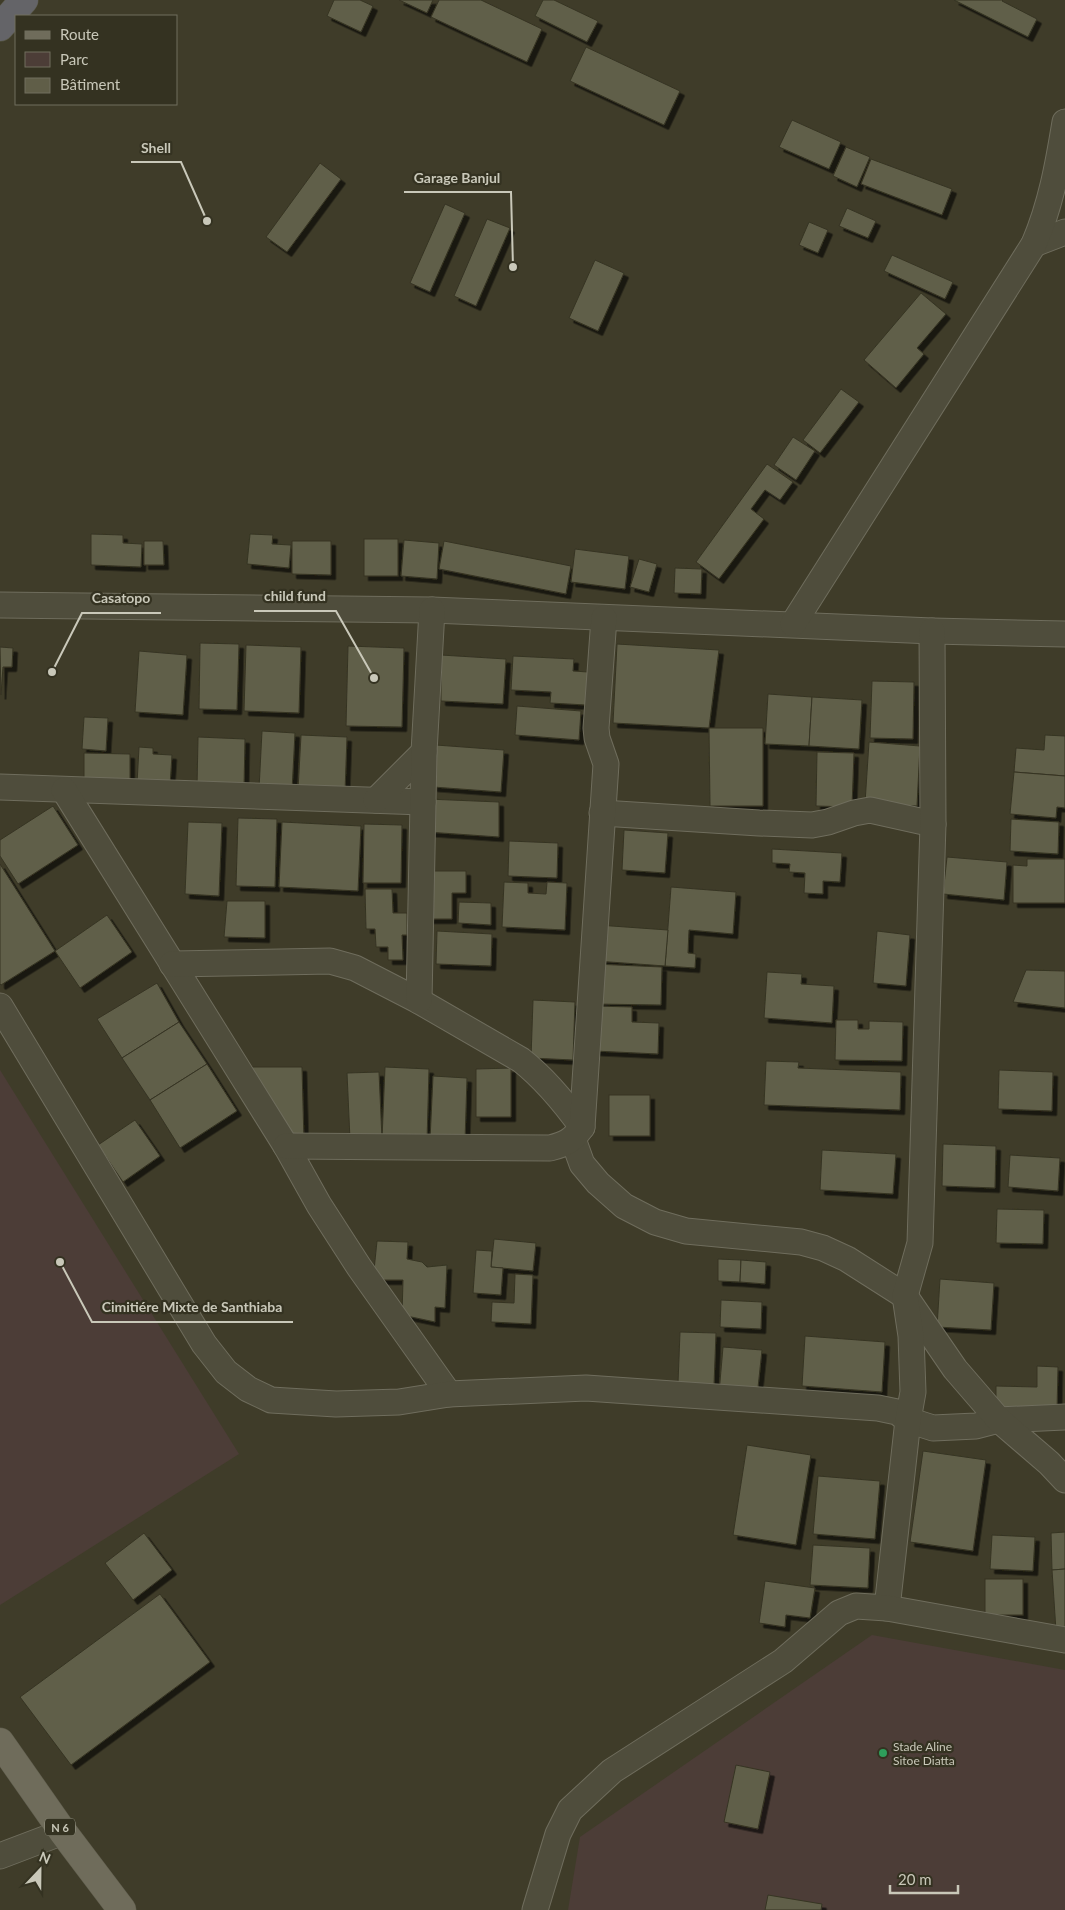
<svg xmlns="http://www.w3.org/2000/svg" width="1065" height="1910" font-family="Lato,sans-serif">
  <style>
    .green { fill: #4c3d37 }
    .building { fill: #605e48; stroke: #363423; filter: url(#shadow) }
    .lines { fill: none; stroke-linecap: round; stroke-linejoin: round }
    .minor-casing { stroke: #6f6d5d; stroke-width: 27 }
    .primary-casing { stroke: #5b5949; stroke-width: 29 }
    .trunk-casing { stroke: #595847; stroke-width: 29 }
    .minor { stroke: #4f4d3c; stroke-width: 25 }
    .primary { stroke: #6f6c5b; stroke-width: 28 }
    .trunk { stroke: #646468; stroke-width: 28 }
    .leisure-dot { fill: #2e9e5b; stroke: #343221; stroke-width: 2 }
    .labels { text-anchor: middle; dominant-baseline: central; stroke-width: 4.5; stroke-linejoin: round; paint-order: stroke }
    .shield { fill: #343221; stroke: #9c9b8b; stroke-width: 1 }
    .shield-label { font-size: 11px; font-weight: bold; fill: #c9c8b9 }
    .poi-label { font-size: 12px; fill: #c9c8b9; stroke: #343221; text-anchor: start }
    .leader { fill: none; stroke: #c9c8b9; stroke-width: 2 }
    .callout-dot { fill: #c9c8b9; stroke: #343221; stroke-width: 2 }
    .callout-label { font-size: 14px; text-anchor: middle; font-weight: bold; fill: #c9c8b9; stroke: #343221; stroke-width: 4.5; stroke-linejoin: round; paint-order: stroke }
  </style>
  <defs>
    <filter id="shadow"><feDropShadow dx="4.5" dy="4.5" stdDeviation="0" flood-color="#0009"/></filter>
  </defs>
  <rect width="100%" height="100%" fill="#3f3c29"/>
  <g class="green">
    <path d="M0 1070 239 1454 0 1605Z"/>
    <path d="M872 1635 1065 1670V1910H568L580 1837Z"/>
  </g>
  <g class="building">
    <path d="M334 0H360L373 6 361 32 327 16Z"/>
    <path d="M399 0H433L427 13Z"/>
    <path d="M439 0H481L542 29 527 62 431 17Z"/>
    <path d="M543 0H554L598 21 587 42 535 16Z"/>
    <path d="M954 0H1003L1002 1 1037 19 1028 37Z"/>
    <path d="M586 47 680 91 664 125 570 81Z"/>
    <path d="M792 120 841 142 829 169 779 147Z"/>
    <path d="M846 147 870 157 857 187 833 176Z"/>
    <path d="M871 159 952 189 942 215 861 184Z"/>
    <path d="M320 163 341 179 287 252 266 237Z"/>
    <path d="M445 204 465 213 430 292 410 283Z"/>
    <path d="M847 208 876 221 868 238 839 226Z"/>
    <path d="M487 219 510 228 476 306 454 296Z"/>
    <path d="M809 222 828 230 818 253 799 245Z"/>
    <path d="M892 255 953 282 945 299 884 271Z"/>
    <path d="M595 260 624 273 598 331 569 318Z"/>
    <path d="M921 293 946 314 917 348 924 354 896 388 864 360Z"/>
    <path d="M841 389 859 402 820 453 803 440Z"/>
    <path d="M793 437 815 451 796 480 774 465Z"/>
    <path d="M767 464 793 482 780 500 765 490 751 509 764 519 719 579 696 562Z"/>
    <path d="M91 534 123 535V543L142 544 141 567 91 565Z"/>
    <path d="M250 534 273 535 272 544 291 545 289 568 247 564Z"/>
    <rect x="364" y="539" width="34" height="37"/>
    <path d="M404 540 439 543 437 579 401 576Z"/>
    <path d="M144 541H163L164 565H144Z"/>
    <path d="M292 541H331V575L292 574Z"/>
    <path d="M444 541 571 566 566 594 439 569Z"/>
    <path d="M575 549 629 556 625 589 571 582Z"/>
    <path d="M639 559 657 564 649 592 630 587Z"/>
    <path d="M675 568 702 569 701 594 674 593Z"/>
    <path d="M200 643 239 644 237 710 199 709Z"/>
    <path d="M617 644 719 650 709 728 613 723Z"/>
    <path d="M246 645 301 647 299 713 244 711Z"/>
    <path d="M348 646 404 648 402 727 346 726Z"/>
    <path d="M0 647 13 648 12 667H3L1 695Z"/>
    <path d="M139 651 187 655 183 715 135 712Z"/>
    <path d="M441 655 506 659 503 704 441 701Z"/>
    <path d="M513 656 574 659 573 671 588 672 586 705 550 703 551 692 511 690Z"/>
    <path d="M872 681 914 682 913 739 870 738Z"/>
    <path d="M768 694 812 697 809 746 765 744Z"/>
    <path d="M812 697 862 700 859 749 809 746Z"/>
    <path d="M517 706 581 711 579 740 515 735Z"/>
    <path d="M84 717 108 718 106 751 82 749Z"/>
    <path d="M709 728H763V806H710Z"/>
    <path d="M262 731 295 733 292 791 259 789Z"/>
    <path d="M301 735 347 737 345 792 298 790Z"/>
    <path d="M1045 735 1065 736V776L1014 772 1016 748 1044 750Z"/>
    <path d="M198 737 245 739 244 788 197 787Z"/>
    <path d="M869 742 920 746 917 806 865 803Z"/>
    <path d="M436 745 504 750 501 792 433 787Z"/>
    <path d="M139 747 153 748V754L172 755 170 786 137 784Z"/>
    <path d="M817 752 854 753 852 807 816 806Z"/>
    <path d="M84 753 130 754V784H84Z"/>
    <path d="M1014 772 1065 776V808L1057 807 1056 818 1010 814Z"/>
    <path d="M427 799 499 802V837L427 832Z"/>
    <path d="M53 806 78 845 18 884 0 856V840Z"/>
    <path d="M238 818 277 819 275 887 236 886Z"/>
    <path d="M1011 819 1059 822 1058 854 1010 851Z"/>
    <path d="M188 822 222 823 219 896 185 894Z"/>
    <path d="M282 822 361 826 358 891 279 887Z"/>
    <path d="M364 824 402 825 401 883H363Z"/>
    <path d="M624 830 668 833 665 873 622 870Z"/>
    <path d="M509 841 558 843 557 878 508 876Z"/>
    <path d="M772 849 842 853 840 882 823 881V894L804 893 805 873 789 872 790 864 772 863Z"/>
    <path d="M947 857 1007 862 1004 900 943 894Z"/>
    <path d="M1027 859H1065V903H1013V865L1027 866Z"/>
    <path d="M0 864 55 951 1 985 0 984Z"/>
    <path d="M426 871H466V893H452V919H425Z"/>
    <path d="M504 882 528 883V893L546 894 547 882 567 883 565 930 502 927Z"/>
    <path d="M671 887 736 892 733 934 689 930 688 953 696 954 695 968 665 966Z"/>
    <path d="M365 889H392L393 913H407V935H402L403 960H388V947H376L375 929H366Z"/>
    <path d="M227 901H265V938L224 937Z"/>
    <path d="M459 902 491 903V925L458 923Z"/>
    <path d="M107 915 132 952 80 988 55 951Z"/>
    <path d="M598 925 668 930 665 966 596 961Z"/>
    <path d="M437 931 492 934 491 966 436 964Z"/>
    <path d="M877 931 910 935 906 986 873 983Z"/>
    <path d="M594 964 662 967 661 1005 594 1004Z"/>
    <path d="M1026 970 1065 971V1008L1013 1002Z"/>
    <path d="M767 972 802 974 801 984 834 986 832 1023 764 1018Z"/>
    <path d="M157 983 179 1022 122 1058 97 1019Z"/>
    <path d="M533 1000 575 1002 573 1060 531 1058Z"/>
    <path d="M594 1006 632 1007V1022L659 1023 658 1054 594 1051Z"/>
    <path d="M836 1020H858V1029H869V1021L903 1022 902 1061 835 1060Z"/>
    <path d="M179 1022 207 1064 150 1100 122 1058Z"/>
    <path d="M766 1061 799 1062 798 1068 901 1072 900 1110 764 1105Z"/>
    <path d="M207 1064 237 1111 180 1148 150 1100Z"/>
    <path d="M249 1067H302L304 1142 286 1139Z"/>
    <path d="M385 1067 429 1069 427 1141 382 1139Z"/>
    <path d="M511 1068V1117H476V1069Z"/>
    <path d="M999 1070 1053 1072 1052 1111 998 1109Z"/>
    <path d="M379 1072 382 1139 350 1140 347 1073Z"/>
    <path d="M433 1076 467 1078 465 1141 430 1140Z"/>
    <rect x="609" y="1095" width="41" height="41"/>
    <path d="M135 1120 160 1156 123 1182 98 1145Z"/>
    <path d="M943 1144 996 1146 995 1188 942 1186Z"/>
    <path d="M822 1150 896 1154 893 1194 820 1190Z"/>
    <path d="M1010 1155 1060 1158 1058 1191 1008 1187Z"/>
    <path d="M997 1209 1044 1210 1043 1244 996 1243Z"/>
    <path d="M494 1239 536 1243 533 1271 491 1267Z"/>
    <path d="M377 1241 408 1242 407 1259 422 1262 427 1267 447 1265 445 1308 435 1307V1322L402 1315 403 1280H373Z"/>
    <path d="M476 1250 492 1251 491 1267 503 1268 501 1295 473 1293Z"/>
    <path d="M718 1259 741 1260 740 1282 718 1281Z"/>
    <path d="M741 1260 766 1262 765 1284 740 1282Z"/>
    <path d="M515 1274 533 1275 531 1324 491 1322 492 1302 514 1303Z"/>
    <path d="M940 1279 994 1283 991 1330 937 1327Z"/>
    <path d="M721 1300 762 1302 761 1329 720 1327Z"/>
    <path d="M680 1332 716 1333 714 1385 678 1383Z"/>
    <path d="M805 1336 885 1342 882 1392 802 1386Z"/>
    <path d="M723 1347 762 1350 757 1397 719 1393Z"/>
    <path d="M1037 1366 1058 1367 1057 1411 996 1409V1386L1037 1387Z"/>
    <path d="M747 1445 811 1455 796 1545 733 1535Z"/>
    <path d="M923 1451 986 1460 973 1551 910 1542Z"/>
    <path d="M818 1476 880 1481 875 1539 813 1534Z"/>
    <path d="M1065 1532V1569L1052 1570 1051 1533Z"/>
    <path d="M144 1533 172 1570 133 1600 105 1563Z"/>
    <path d="M992 1535 1035 1537 1033 1571 990 1569Z"/>
    <path d="M813 1545 870 1548 868 1588 810 1585Z"/>
    <path d="M1065 1569V1631H1056L1052 1570Z"/>
    <rect x="985" y="1579" width="38" height="36"/>
    <path d="M765 1581 815 1588 810 1618 786 1615 785 1627 759 1623Z"/>
    <path d="M160 1594 210 1662 71 1765 20 1697Z"/>
    <path d="M736 1765 770 1772 758 1829 724 1822Z"/>
    <path d="M768 1895 822 1904 821 1910H765Z"/>
  </g>
  <g class="lines">
    <defs>
      <g id="minor">
        <path d="M1034 244 1065 232"/>
        <path d="M0 605 432 610 932 631 1065 634"/>
        <path d="M793 624 1034 244C1051 204 1058 165 1065 122"/>
        <path d="M0 787 423 802"/>
        <path d="M64 790 286 1146 319 1205 359 1267 449 1394"/>
        <path d="M376 800 424 752"/>
        <path d="M602 813 759 823 812 825 828 822 854 813 870 810 933 824"/>
        <path d="M172 964 330 961 355 968 419 1001 521 1060C545 1079 564 1102 582 1127"/>
        <path d="M419 1001 424 752 432 610"/>
        <path d="M0 1006 204 1344 226 1372 248 1389 271 1400 336 1404 399 1402 449 1394 586 1388 878 1408 897 1412 908 1420 933 1428 976 1426 999 1420 1065 1417"/>
        <path d="M573 1139 582 1164 598 1183 624 1206 655 1222 686 1231 801 1242 823 1248 847 1259 905 1296 955 1369 999 1420 1049 1463 1065 1480"/>
        <path d="M286 1146 550 1148C566 1144 572 1141 582 1127L606 764 597 738 596 728 604 618"/>
        <path d="M887 1608 908 1420 913 1392 911 1336 905 1296 920 1243 933 824 932 631"/>
        <path d="M0 1856 63 1832"/>
        <path d="M535 1910 558 1834 570 1810 612 1771 783 1661 839 1613 856 1606 887 1608 1065 1640"/>
      </g>
      <path id="primary" d="M0 1742 63 1832 122 1910"/>
      <path id="trunk" d="M0 27 24 0"/>
    </defs>
    <use href="#minor" class="minor-casing"/>
    <use href="#primary" class="primary-casing"/>
    <use href="#trunk" class="trunk-casing"/>
    <use href="#minor" class="minor"/>
    <use href="#primary" class="primary"/>
    <use href="#trunk" class="trunk"/>
  </g>
  <circle class="leisure-dot" cx="883" cy="1753" r="5"/>
  <g class="labels">
    <rect class="shield" x="45" y="1818.5" width="30" height="17" rx="4"/>
    <g class="shield-label">
      <text x="60" y="1827">N 6</text>
    </g>
    <g class="poi-label">
      <text x="893" y="1746">Stade Aline<tspan x="893" dy="14">Sitoe Diatta</tspan></text>
    </g>
  </g>
  <path class="leader" d="M207 221L181 162H131M513 267L511 192H404M374 678L336 611H254M52 672L82 613H161M60 1262L92 1322H293"/>
  <g class="callout-dot">
    <circle cx="207" cy="221" r="5"/>
    <circle cx="513" cy="267" r="5"/>
    <circle cx="374" cy="678" r="5"/>
    <circle cx="52" cy="672" r="5"/>
    <circle cx="60" cy="1262" r="5"/>
  </g>
  <g class="callout-label">
    <text x="156" y="153">Shell</text>
    <text x="457" y="183">Garage Banjul</text>
    <text x="295" y="601">child fund</text>
    <text x="121" y="603">Casatopo</text>
    <text x="192" y="1312">Cimitiére Mixte de Santhiaba</text>
  </g>
  <rect x="15" y="15" width="162" height="90" fill="#343221" stroke="#706e5e"/>
  <rect x="25" y="31" width="25" height="8" fill="#6f6c5b" stroke="#706e5e"/>
  <text x="60" y="40" font-size="15" fill="#c9c8b9">Route</text>
  <rect x="25" y="52" width="25" height="15" fill="#4c3d37" stroke="#706e5e"/>
  <text x="60" y="65" font-size="15" fill="#c9c8b9">Parc</text>
  <rect x="25" y="78" width="25" height="15" fill="#605e48" stroke="#706e5e"/>
  <text x="60" y="90" font-size="15" fill="#c9c8b9">Bâtiment</text>
  <g transform="translate(40 1870) rotate(22)" stroke="#343221" stroke-width="4" paint-order="stroke">
  <path d="M0-4L9 19L0 12L-9 19Z" fill="#c9c8b9"/>
  <text y="-8" font-size="14" font-weight="bold" text-anchor="middle" fill="#c9c8b9">N</text>
  </g>
  <path d="M890 1885v8h68v-8" fill="none" stroke="#c9c8b9" stroke-width="2.5"/>
  <text x="898" y="1885" font-size="15" fill="#c9c8b9" stroke="#343221" stroke-width="4" paint-order="stroke">20 m</text>
</svg>
